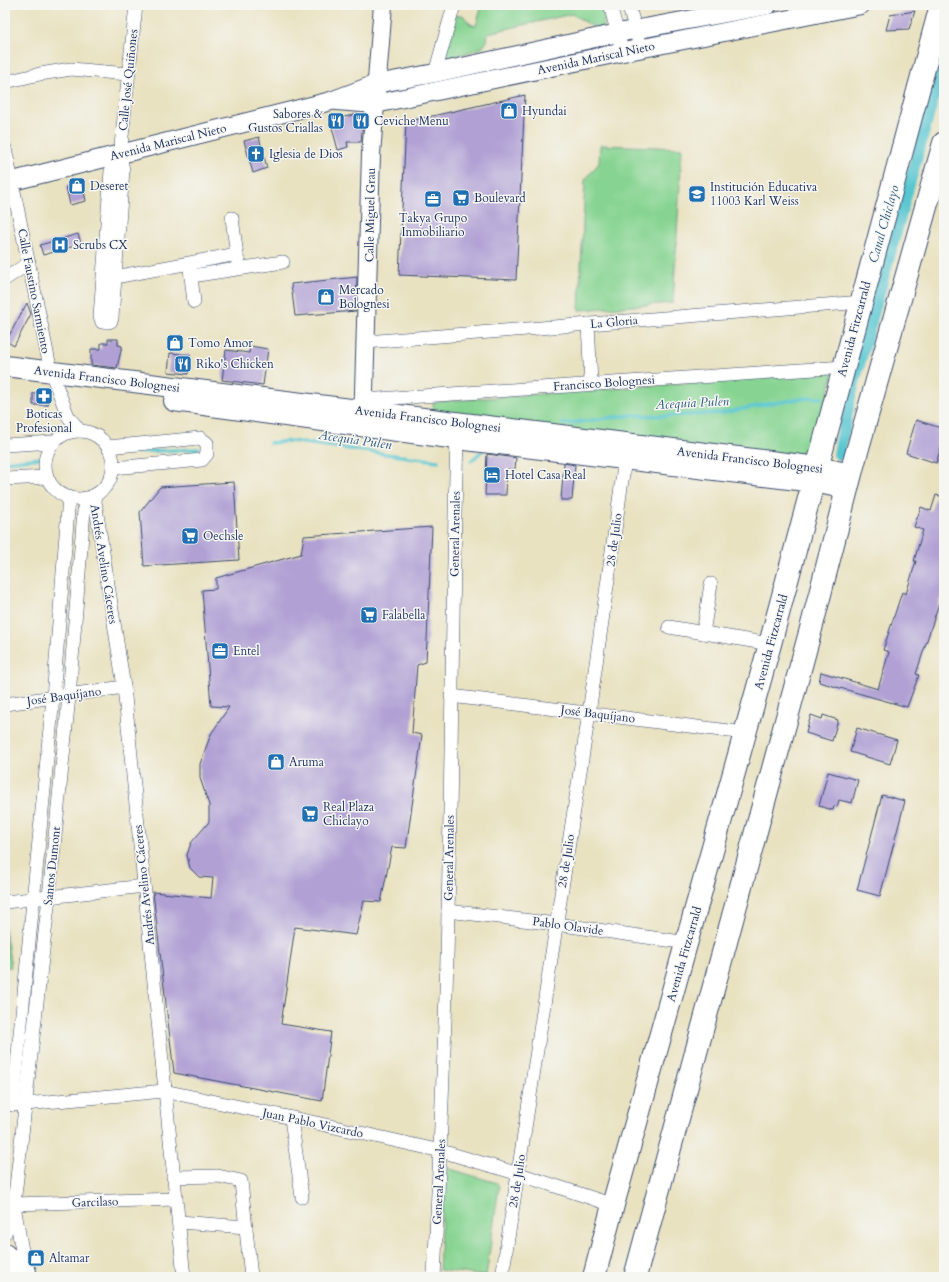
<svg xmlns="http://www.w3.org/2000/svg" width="949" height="1282" font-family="Cardo,serif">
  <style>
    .green { fill: #87d492; stroke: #518278 }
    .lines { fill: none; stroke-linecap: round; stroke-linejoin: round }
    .stream { stroke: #59c6d0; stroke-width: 3.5 }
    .canal { stroke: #59c6d0; stroke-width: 12 }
    .building { fill: #b0a0d4 }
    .street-casing { stroke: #3a4a6d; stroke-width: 14 }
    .secondary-casing { stroke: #3a4a6d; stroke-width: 20 }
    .primary-casing { stroke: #3a4a6d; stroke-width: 22 }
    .highway-casing { stroke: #3a4a6d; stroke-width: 24 }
    .street { stroke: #fff; stroke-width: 13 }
    .secondary { stroke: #fff; stroke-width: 18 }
    .primary { stroke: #fff; stroke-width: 20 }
    .highway { stroke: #fff; stroke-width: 22 }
    .labels { text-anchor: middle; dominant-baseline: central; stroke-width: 3; stroke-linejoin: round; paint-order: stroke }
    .street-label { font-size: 12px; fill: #1b2f5e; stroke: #f6f6f2 }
    .poi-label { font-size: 12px; fill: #1b2f5e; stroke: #f6f6f2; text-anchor: start }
    .water-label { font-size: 13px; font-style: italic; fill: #2e5c80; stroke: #f6f6f2 }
  </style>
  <rect width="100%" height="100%" fill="#f6f6f2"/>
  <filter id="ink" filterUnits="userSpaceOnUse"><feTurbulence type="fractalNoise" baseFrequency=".025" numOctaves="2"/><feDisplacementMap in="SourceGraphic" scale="8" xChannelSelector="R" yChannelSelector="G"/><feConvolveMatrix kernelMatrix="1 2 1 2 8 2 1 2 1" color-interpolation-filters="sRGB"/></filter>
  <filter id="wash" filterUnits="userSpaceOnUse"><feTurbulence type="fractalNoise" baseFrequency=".012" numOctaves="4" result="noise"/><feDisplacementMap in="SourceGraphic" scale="16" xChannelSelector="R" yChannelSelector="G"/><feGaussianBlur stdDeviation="0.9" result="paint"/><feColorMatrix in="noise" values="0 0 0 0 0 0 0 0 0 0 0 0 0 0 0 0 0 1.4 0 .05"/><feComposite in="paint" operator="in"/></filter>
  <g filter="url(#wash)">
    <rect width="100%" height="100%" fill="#e9e2c1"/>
    <g class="green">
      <path d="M482 5H600L605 17 603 27 597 29 572 14 488 33 487 41 482 48 448 59 444 55 454 16 463 15 470 24 476 26Z"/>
      <path d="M600 145 682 148 673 303 579 310 585 180 599 163Z"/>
      <path d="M834 372 808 463 434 415 433 402Z"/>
      <path d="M5 929 11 967 5 968Z"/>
      <path d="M447 1168 497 1183 499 1187 486 1276 439 1270 444 1173Z"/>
    </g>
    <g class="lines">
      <g class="stream">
        <path d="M563 424 631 415 664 416 723 413 767 404 808 398H822"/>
        <path d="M270 443 290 441 438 461"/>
        <path d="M135 452 199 449"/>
        <path d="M471 461 482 451"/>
        <path d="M5 462 39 458"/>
      </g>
      <path class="canal" d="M839 454 850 397 944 59"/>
    </g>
    <g id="blocks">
      <g class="building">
        <path d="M915 11 909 29 886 30 890 15Z"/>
        <path d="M525 95 516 280 399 275 406 122Z"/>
        <path d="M358 114 363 120 361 142H347L348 147 338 150 330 120Z"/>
        <path d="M259 137 267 168 253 173 244 141Z"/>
        <path d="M82 182 86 201 70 205 66 186Z"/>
        <path d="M78 234 81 244 43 255 40 245Z"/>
        <path d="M357 277 356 311 295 316 291 284Z"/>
        <path d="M27 303 31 314 14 346 6 341Z"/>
        <path d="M108 339H118V345L122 346 117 368 91 365V349H101V343H108Z"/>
        <path d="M250 346 268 349 263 385 222 380 226 350 249 353Z"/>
        <path d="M170 353 190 355 188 374 168 372Z"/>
        <path d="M33 393H43L48 397V405H33Z"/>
        <path d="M916 420 944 429V449L941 448 936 463 906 453Z"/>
        <path d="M487 454 516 458 515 469H507L506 495H485Z"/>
        <path d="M564 463 575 465 572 500H561Z"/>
        <path d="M234 482 239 560 144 566 140 512 160 487Z"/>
        <path d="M936 495 944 497V588L916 674 919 675 907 707 819 682 821 672 878 689 889 652 883 650 902 592 906 594 916 561H914L923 530 914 527 921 507 931 511Z"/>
        <path d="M432 527 426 662 417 665 412 733 422 735 406 848 392 847 381 902 364 901 356 935 295 927 281 1024 331 1032 322 1101 174 1073 153 892 211 898 213 878 199 877 190 868 187 855 191 843 209 822V805L200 778V764L211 734 229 707 211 706 202 590 216 589V578L301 554 304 536Z"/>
        <path d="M811 715 822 719 823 715 838 720 832 741 806 733Z"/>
        <path d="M857 728 897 740 890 764 850 752Z"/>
        <path d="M828 772 858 780 852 803 839 800 837 807 834 806 833 810 819 806Z"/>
        <path d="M882 795 905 801 880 896 857 890Z"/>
      </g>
    </g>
  </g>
  <g filter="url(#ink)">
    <use href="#blocks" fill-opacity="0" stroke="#3a4a6d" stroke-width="1"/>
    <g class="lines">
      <defs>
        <g id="street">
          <path d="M610 5 620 42"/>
          <path d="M628 5 636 30 640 49"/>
          <path d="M435 73 454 5"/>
          <path d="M5 82 40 74 71 69 128 74"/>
          <path d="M5 148 51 372 68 416 80 431"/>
          <path d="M120 155 111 171 100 316 102 322H108L111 321 112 318 123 170 120 155 136 5"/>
          <path d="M232 218 238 263"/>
          <path d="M190 268 194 302"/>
          <path d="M191 276 283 262"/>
          <path d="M115 277 237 254"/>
          <path d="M5 279 29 263"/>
          <path d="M588 324 591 383"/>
          <path d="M366 342 862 302"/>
          <path d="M364 400 844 367"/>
          <circle cx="79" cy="465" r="34"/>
          <path d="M5 445 54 442"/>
          <path d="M108 447 200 438 207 443V454L202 460 113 468"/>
          <path d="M5 479 47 477"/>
          <path d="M94 495 124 687 184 1277"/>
          <path d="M669 627 770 644"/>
          <path d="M703 633 711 584"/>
          <path d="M451 696 745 733"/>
          <path d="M5 704 124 687"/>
          <path d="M5 902 144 886"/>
          <path d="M448 911 556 924 688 943"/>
          <path d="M5 1103 13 1105 25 1104 164 1091 321 1124 441 1151 519 1174 613 1205"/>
          <path d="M13 1105 53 698 69 497"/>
          <path d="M291 1118 302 1197"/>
          <path d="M173 1177 218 1176 241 1181 251 1277"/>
          <path d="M14 1204 176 1199"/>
          <path d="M14 1206 26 1273"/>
          <path d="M179 1222 246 1227"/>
          <path d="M5 1233 14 1204 49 897 69 696 85 498"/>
          <path d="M434 1277C440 1155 446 1033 448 911 452 753 452 596 457 439"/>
          <path d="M502 1277 589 713 626 452"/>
        </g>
        <g id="secondary">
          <path d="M337 101 375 104 623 52 861 5"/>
          <path d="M5 183 331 101 376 84 435 73 618 33 768 5"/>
          <path d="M363 425 371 154 383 5"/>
        </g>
        <g id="primary">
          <path d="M5 366 818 467 851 474"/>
          <path d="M174 401 457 439 814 482 847 489"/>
          <path d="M5 1254 26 1272"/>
          <path d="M5 1275V1277"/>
        </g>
        <g id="highway">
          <path d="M594 1277 613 1205 770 644 941 5"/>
          <path d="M635 1277 812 625 854 462 944 143"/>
        </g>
      </defs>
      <use href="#street" class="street-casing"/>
      <use href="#secondary" class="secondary-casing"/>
      <use href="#primary" class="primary-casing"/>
      <use href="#highway" class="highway-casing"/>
      <use href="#street" class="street"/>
      <use href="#secondary" class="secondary"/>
      <use href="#primary" class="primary"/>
      <use href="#highway" class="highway"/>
    </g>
  </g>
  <defs>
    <symbol id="shop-square" viewBox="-11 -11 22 22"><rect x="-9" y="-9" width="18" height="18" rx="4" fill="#1f6fb2" stroke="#f6f6f2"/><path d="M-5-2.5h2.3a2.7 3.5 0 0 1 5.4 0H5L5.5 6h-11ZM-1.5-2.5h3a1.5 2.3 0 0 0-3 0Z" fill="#fff"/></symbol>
    <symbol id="restaurant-square" viewBox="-11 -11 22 22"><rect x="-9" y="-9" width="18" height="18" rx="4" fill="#1f6fb2" stroke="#f6f6f2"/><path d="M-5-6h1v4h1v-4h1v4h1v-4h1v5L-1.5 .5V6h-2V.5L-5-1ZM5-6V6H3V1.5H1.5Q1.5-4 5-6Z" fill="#fff"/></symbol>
    <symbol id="church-square" viewBox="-11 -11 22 22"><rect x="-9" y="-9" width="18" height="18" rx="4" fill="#1f6fb2" stroke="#f6f6f2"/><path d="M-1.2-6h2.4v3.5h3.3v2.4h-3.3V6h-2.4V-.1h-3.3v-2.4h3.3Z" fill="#fff"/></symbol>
    <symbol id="school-square" viewBox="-11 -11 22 22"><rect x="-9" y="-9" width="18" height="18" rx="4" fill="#1f6fb2" stroke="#f6f6f2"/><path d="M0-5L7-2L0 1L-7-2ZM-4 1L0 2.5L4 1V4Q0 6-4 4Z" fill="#fff"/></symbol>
    <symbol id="supermarket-square" viewBox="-11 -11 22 22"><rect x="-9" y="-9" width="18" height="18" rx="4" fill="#1f6fb2" stroke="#f6f6f2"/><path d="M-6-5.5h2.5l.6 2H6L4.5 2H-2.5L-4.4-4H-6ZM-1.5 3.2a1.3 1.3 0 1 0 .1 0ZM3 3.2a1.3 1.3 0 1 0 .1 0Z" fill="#fff"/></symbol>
    <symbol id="office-square" viewBox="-11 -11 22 22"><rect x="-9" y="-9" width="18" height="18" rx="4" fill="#1f6fb2" stroke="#f6f6f2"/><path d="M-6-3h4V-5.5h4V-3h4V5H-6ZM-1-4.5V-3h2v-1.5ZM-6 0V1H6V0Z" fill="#fff"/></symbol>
    <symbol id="hospital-square" viewBox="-11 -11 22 22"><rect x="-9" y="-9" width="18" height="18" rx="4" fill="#1f6fb2" stroke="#f6f6f2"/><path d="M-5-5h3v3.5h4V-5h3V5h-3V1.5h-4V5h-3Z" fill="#fff"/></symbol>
    <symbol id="pharmacy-square" viewBox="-11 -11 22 22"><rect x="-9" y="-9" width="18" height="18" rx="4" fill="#1f6fb2" stroke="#f6f6f2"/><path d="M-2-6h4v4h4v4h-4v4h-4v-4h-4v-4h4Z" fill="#fff"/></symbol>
    <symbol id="hotel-square" viewBox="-11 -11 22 22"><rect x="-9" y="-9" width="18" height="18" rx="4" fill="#1f6fb2" stroke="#f6f6f2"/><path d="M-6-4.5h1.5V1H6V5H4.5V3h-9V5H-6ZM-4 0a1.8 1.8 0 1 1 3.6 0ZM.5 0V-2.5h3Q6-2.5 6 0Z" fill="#fff"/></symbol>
  </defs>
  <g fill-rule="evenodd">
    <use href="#shop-square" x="499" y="101" width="20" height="20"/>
    <use href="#restaurant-square" x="326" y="111" width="20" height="20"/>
    <use href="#restaurant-square" x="351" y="111" width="20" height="20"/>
    <use href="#church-square" x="246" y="144" width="20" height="20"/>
    <use href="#shop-square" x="67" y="176" width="20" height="20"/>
    <use href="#school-square" x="687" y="184" width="20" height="20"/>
    <use href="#supermarket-square" x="451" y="188" width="20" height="20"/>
    <use href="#office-square" x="423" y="189" width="20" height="20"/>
    <use href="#hospital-square" x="50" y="235" width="20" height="20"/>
    <use href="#shop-square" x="316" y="287" width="20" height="20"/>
    <use href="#shop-square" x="165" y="333" width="20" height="20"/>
    <use href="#restaurant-square" x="173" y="354" width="20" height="20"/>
    <use href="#pharmacy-square" x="34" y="386" width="20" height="20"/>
    <use href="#hotel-square" x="482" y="465" width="20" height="20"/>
    <use href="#supermarket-square" x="180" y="526" width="20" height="20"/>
    <use href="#supermarket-square" x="359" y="605" width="20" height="20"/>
    <use href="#office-square" x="210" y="641" width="20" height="20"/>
    <use href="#shop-square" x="266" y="752" width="20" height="20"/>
    <use href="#supermarket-square" x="300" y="804" width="20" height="20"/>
    <use href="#shop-square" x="26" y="1248" width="20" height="20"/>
  </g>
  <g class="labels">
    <g class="street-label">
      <text transform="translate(596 58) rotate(-12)">Avenida Mariscal Nieto</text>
      <text transform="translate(128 80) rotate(-84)">Calle José Quiñones</text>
      <text transform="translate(168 142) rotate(-14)">Avenida Mariscal Nieto</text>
      <text transform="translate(370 215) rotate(-89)">Calle Miguel Grau</text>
      <text transform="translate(34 291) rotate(79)">Calle Faustino Sarmiento</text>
      <text transform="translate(614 322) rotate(-5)">La Gloria</text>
      <text transform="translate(854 329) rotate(-75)">Avenida Fitzcarrald</text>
      <text transform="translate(107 379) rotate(7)">Avenida Francisco Bolognesi</text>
      <text transform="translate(604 383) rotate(-4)">Francisco Bolognesi</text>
      <text transform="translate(428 419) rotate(7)">Avenida Francisco Bolognesi</text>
      <text transform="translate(750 460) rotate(7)">Avenida Francisco Bolognesi</text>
      <text transform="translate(455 534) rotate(-89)">General Arenales</text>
      <text transform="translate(614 540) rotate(-82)">28 de Julio</text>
      <text transform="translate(104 564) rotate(81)">Andrés Avelino Cáceres</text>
      <text transform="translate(771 642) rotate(-75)">Avenida Fitzcarrald</text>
      <text transform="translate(64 696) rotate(-8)">José Baquíjano</text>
      <text transform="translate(598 714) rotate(7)">José Baquíjano</text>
      <text transform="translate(449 858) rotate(-89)">General Arenales</text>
      <text transform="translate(566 861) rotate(-81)">28 de Julio</text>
      <text transform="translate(52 866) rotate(-84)">Santos Dumont</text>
      <text transform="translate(144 885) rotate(-96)">Andrés Avelino Cáceres</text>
      <text transform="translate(568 926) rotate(8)">Pablo Olavide</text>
      <text transform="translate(684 954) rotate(-74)">Avenida Fitzcarrald</text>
      <text transform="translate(313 1123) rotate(12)">Juan Pablo Vizcardo</text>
      <text transform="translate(517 1181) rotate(-81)">28 de Julio</text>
      <text transform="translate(439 1182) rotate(-87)">General Arenales</text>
      <text transform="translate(95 1202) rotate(-2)">Garcilaso</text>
    </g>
    <g class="poi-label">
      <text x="522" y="111">Hyundai</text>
      <text x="323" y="114" text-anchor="end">Sabores &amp;<tspan x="323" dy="14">Gustos Criallas</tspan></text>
      <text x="374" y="121">Ceviche Menu</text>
      <text x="269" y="154">Iglesia de Dios</text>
      <text x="90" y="186">Deseret</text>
      <text x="710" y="187">Institución Educativa<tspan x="710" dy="14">11003 Karl Weiss</tspan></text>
      <text x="474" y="198">Boulevard</text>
      <text x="433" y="218" text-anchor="middle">Takya Grupo<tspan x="433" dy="14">Inmobiliario</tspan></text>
      <text x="73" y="245">Scrubs CX</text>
      <text x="339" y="290">Mercado<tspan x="339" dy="14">Bolognesi</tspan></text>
      <text x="188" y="343">Tomo Amor</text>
      <text x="196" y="364">Riko's Chicken</text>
      <text x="44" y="414" text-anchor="middle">Boticas<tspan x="44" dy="14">Profesional</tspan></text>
      <text x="505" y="475">Hotel Casa Real</text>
      <text x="203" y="536">Oechsle</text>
      <text x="382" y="615">Falabella</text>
      <text x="233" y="651">Entel</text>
      <text x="289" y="762">Aruma</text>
      <text x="323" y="807">Real Plaza<tspan x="323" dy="14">Chiclayo</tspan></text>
      <text x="49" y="1258">Altamar</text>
    </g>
    <g class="water-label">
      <text transform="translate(884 224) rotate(-74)">Canal Chiclayo</text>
      <text transform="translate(692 403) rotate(-3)">Acequia Pulen</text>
      <text transform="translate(355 440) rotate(8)">Acequia Pulen</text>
    </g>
  </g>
  <rect width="949" height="1282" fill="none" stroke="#f6f6f2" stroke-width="20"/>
</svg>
